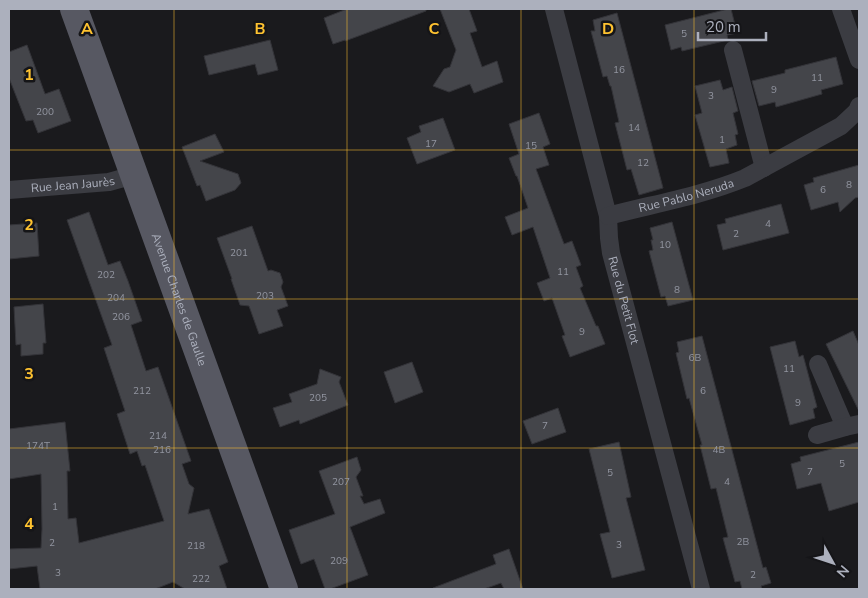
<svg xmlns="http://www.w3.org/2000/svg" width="868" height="598" font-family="'Nunito Sans',sans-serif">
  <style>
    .building { fill: #44454a; stroke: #343439 }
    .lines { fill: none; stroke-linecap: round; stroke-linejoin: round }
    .street { stroke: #3b3c42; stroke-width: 18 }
    .primary { stroke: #575862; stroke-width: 28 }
    .grid { fill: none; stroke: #ffc330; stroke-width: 1; stroke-opacity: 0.55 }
    .labels { text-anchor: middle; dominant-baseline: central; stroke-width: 5; stroke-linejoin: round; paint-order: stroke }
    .number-label { font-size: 10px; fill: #9295a0 }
    .street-label { font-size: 12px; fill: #acb0bd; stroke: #151518 }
    .grid-label { font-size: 16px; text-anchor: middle; font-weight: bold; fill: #ffc330; stroke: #151518; stroke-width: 5; stroke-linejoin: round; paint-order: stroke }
  </style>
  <rect width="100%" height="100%" fill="#1a1a1d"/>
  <g class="building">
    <path d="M347 9H426V11L345 41V40L333 44 324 18Z"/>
    <path d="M440 9H469L477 31 470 33 482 67 497 61 503 82 474 93 470 84 449 92 433 86 444 69 450 67 456 50Z"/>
    <path d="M728 9H731L737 33 727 35 728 40 682 51 681 47 671 50 665 25Z"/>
    <path d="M617 13 663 188 639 195 631 169 627 170 615 123 619 122 611 86H610L607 76 603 77 591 31H595L593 20Z"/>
    <path d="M270 40 278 70 258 75 255 64 209 75 204 56Z"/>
    <path d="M27 45 45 94 59 89 71 121 38 133 33 120 26 121 9 78V52Z"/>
    <path d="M836 57 843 84 821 90 822 94 776 107 775 102 759 106 752 81 785 73V70Z"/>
    <path d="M720 80 723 90 732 87 738 111 733 113 738 134 735 135 737 145 726 149 729 163 710 167 695 115 702 113 695 86Z"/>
    <path d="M539 113 550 144 543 147 549 165 536 169 564 244 572 241 581 265 576 267 583 286 580 288 596 326H598L605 344 570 357 562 336 565 335 552 298 544 301 537 283 550 278 533 227 512 235 505 217 528 208 517 176H516L509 158 519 154 509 124Z"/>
    <path d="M443 118 455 150 417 164 407 138 421 132 419 126Z"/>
    <path d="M215 134 224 152 200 161 238 174 241 183 235 190 206 201 200 185 197 186 182 147Z"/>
    <path d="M859 165V197L855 198 840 212 838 202 811 210 804 185 814 182 813 178Z"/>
    <path d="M781 204 789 233 723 250 717 225 726 223 725 219Z"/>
    <path d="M89 212 108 265 120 261 128 281 142 321 131 325 146 371 158 367 191 461 182 464 189 484 194 488 188 514 209 509 228 562 219 566 227 589H185L173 582 155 589H40L37 566 9 569V549L41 548 42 529 41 474 9 479V429L65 422 70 471H67L68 519 76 518 79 543 164 521 145 465 142 466 137 451 130 454 117 414 125 411 104 348 112 345 67 220Z"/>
    <path d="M672 222 693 300 668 306 665 296 661 297 649 251 653 250 651 240H653L650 228Z"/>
    <path d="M37 223 39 256 9 259V225Z"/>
    <path d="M252 226 268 271 271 270 280 273 283 282 281 287 288 306 277 310 283 326 259 334 249 306 240 305 231 279H232L217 238Z"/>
    <path d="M43 304 46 343H43V354L21 356V344L16 345 14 307Z"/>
    <path d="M853 331 859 345V411L826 344Z"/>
    <path d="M702 336 763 568 766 567 771 583 761 586 762 589H742L740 581 735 582 723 538 728 537 716 488 711 489 700 445H702L689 398 687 399 676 353 679 352 677 342Z"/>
    <path d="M795 341 799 357 803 355 817 407 813 409 815 418 790 425 770 347Z"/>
    <path d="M412 362 423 392 395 403 384 372Z"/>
    <path d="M320 369 341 377 339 382 348 405 300 424 299 420 280 427 273 408 292 402 289 394 317 384Z"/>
    <path d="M558 408 566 432 532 444 523 421Z"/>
    <path d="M619 442 631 497 626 498 645 570 612 578 600 534 610 532 589 449Z"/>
    <path d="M859 442V502L829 511 821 483 797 489 791 464 801 461 800 457Z"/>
    <path d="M357 457 361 470 356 477 363 496H360L364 504 380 499 385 513 350 527 368 575 330 589H325L314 559 301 564 289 530 335 514 319 471Z"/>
    <path d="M509 549 523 589H504L501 583 484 589H433V588L496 564 493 555Z"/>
  </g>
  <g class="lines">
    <g class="street">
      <path id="s1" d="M554 9 608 216 609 238 611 253 701 589"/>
      <path d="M841 9 859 60"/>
      <path d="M733 50 764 168"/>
      <path id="s2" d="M9 190 109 182 134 175"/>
      <path id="s3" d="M608 216C653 204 701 196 745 178L841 126 857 111 859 106"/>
      <path d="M818 364 845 427"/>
      <path d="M817 435 845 427 859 424"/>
    </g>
    <path class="primary" id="s4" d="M74 9 284 589"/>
  </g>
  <path class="grid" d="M174 9V589M347 9V589M521 9V589M694 9V589M9 150H859M9 299H859M9 448H859"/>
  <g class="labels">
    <g class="number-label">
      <text x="684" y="34">5</text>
      <text x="619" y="70">16</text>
      <text x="817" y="78">11</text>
      <text x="774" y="90">9</text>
      <text x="711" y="96">3</text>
      <text x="45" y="112">200</text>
      <text x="634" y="128">14</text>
      <text x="722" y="140">1</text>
      <text x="431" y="144">17</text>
      <text x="531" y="146">15</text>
      <text x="643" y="163">12</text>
      <text x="849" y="185">8</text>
      <text x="823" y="190">6</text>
      <text x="768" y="224">4</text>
      <text x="736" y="234">2</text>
      <text x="665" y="245">10</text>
      <text x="239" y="253">201</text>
      <text x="563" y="272">11</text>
      <text x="106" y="275">202</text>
      <text x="677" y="290">8</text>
      <text x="265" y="296">203</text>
      <text x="116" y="298">204</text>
      <text x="121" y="317">206</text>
      <text x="582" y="332">9</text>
      <text x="695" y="358">6B</text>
      <text x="789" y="369">11</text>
      <text x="142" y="391">212</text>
      <text x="703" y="391">6</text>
      <text x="318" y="398">205</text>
      <text x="798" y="403">9</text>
      <text x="545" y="426">7</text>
      <text x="158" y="436">214</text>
      <text x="38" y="446">174T</text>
      <text x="162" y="450">216</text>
      <text x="719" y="450">4B</text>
      <text x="842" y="464">5</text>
      <text x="810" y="472">7</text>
      <text x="610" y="473">5</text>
      <text x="341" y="482">207</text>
      <text x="727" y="482">4</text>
      <text x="55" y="507">1</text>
      <text x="743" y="542">2B</text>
      <text x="52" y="543">2</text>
      <text x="619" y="545">3</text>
      <text x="196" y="546">218</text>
      <text x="339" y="561">209</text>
      <text x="58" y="573">3</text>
      <text x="753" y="575">2</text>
      <text x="201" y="579">222</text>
    </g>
    <g class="street-label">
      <text stroke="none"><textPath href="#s2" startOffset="64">Rue Jean Jaurès</textPath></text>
      <text stroke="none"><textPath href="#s3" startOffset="81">Rue Pablo Neruda</textPath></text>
      <text stroke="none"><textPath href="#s4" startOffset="309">Avenue Charles de Gaulle</textPath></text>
      <text stroke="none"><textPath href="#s1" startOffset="300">Rue du Petit Flot</textPath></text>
    </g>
  </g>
  <g class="grid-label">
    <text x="87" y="34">A</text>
    <text x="260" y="34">B</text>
    <text x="434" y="34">C</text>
    <text x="608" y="34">D</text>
    <text x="29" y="80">1</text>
    <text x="29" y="230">2</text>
    <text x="29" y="379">3</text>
    <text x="29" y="529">4</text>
  </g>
  <rect width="868" height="598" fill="none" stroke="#acb0bd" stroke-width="20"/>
  <g transform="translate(833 563) rotate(130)" stroke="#151518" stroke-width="4" paint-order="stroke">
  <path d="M0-4L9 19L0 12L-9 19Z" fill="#acb0bd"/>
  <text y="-8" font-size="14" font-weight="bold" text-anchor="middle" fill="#acb0bd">N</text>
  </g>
  <path d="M698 32v8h68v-8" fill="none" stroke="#acb0bd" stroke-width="2.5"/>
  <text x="706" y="32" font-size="15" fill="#acb0bd" stroke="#151518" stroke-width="4" paint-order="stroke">20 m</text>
</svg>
